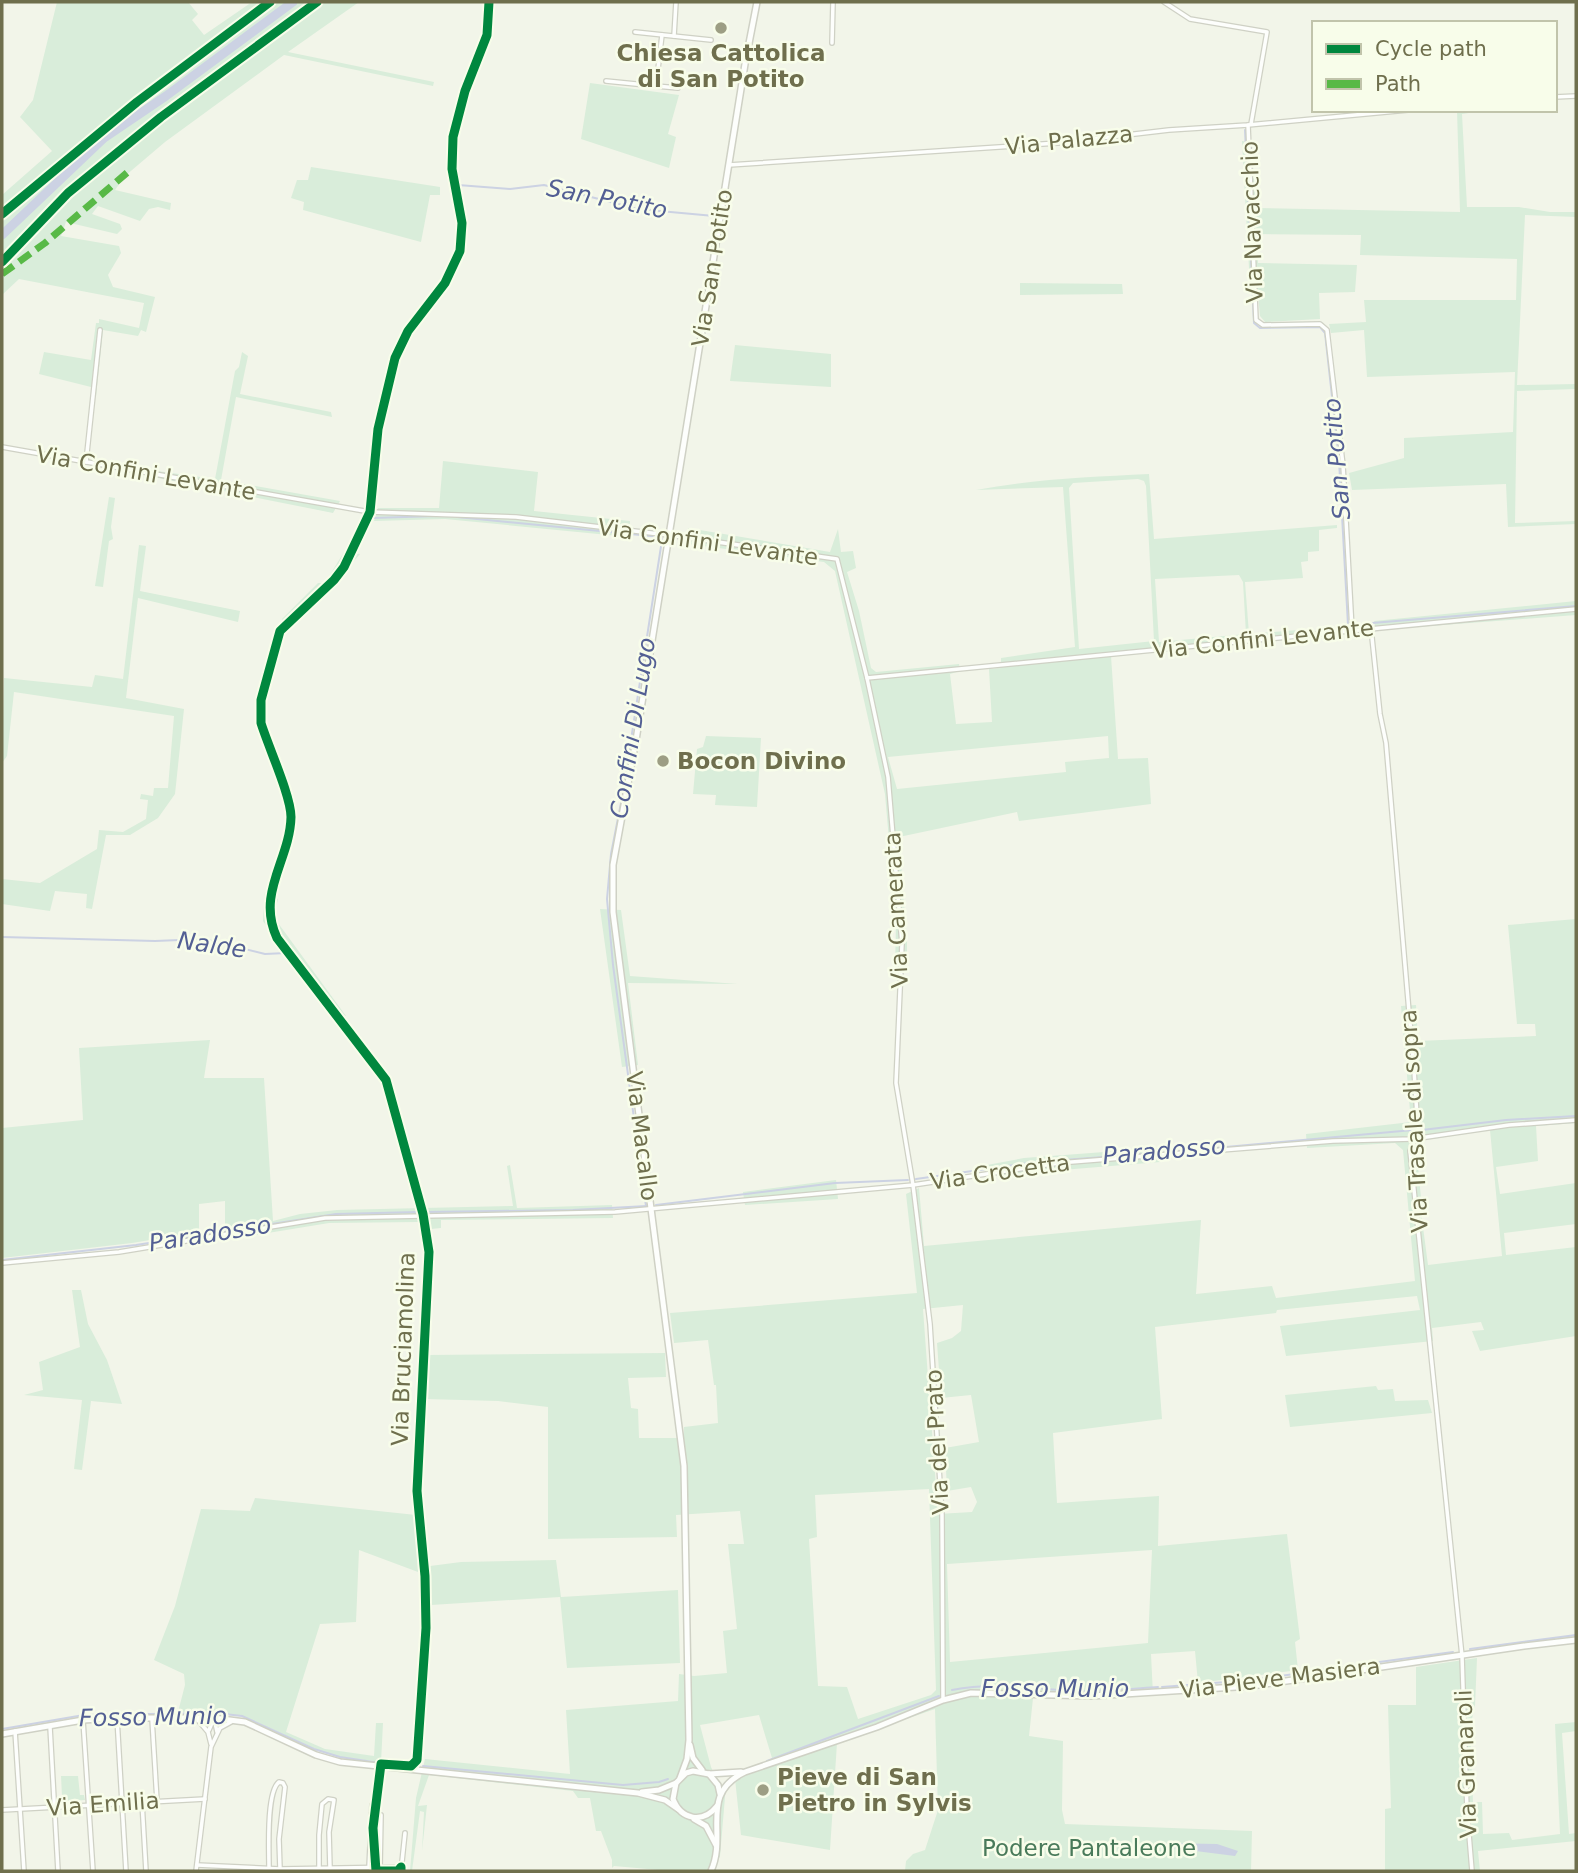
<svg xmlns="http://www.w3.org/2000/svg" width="1578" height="1873" font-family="'DejaVu Sans',sans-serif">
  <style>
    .green { fill: #d9edda; fill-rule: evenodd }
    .water { fill: #ccd2e3 }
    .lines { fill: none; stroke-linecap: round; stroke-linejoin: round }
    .stream { stroke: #ccd2e3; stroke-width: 2 }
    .river { stroke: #ccd2e3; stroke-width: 9 }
    .minor-casing { stroke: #cfd1c5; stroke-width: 6 }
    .tertiary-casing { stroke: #cfd1c5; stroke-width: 8 }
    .minor { stroke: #fdfefc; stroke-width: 3.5 }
    .tertiary { stroke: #fdfefc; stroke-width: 5 }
    .quiet { stroke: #58b947; stroke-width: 7; stroke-dasharray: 14 7; stroke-linecap: butt }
    .cycleway-casing { stroke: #f8fdea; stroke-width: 13 }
    .cycleway { stroke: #00873e; stroke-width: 9 }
    .poi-dot { fill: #9d9e84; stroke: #f8fdea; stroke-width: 2.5 }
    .labels { text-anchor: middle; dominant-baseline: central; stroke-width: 5; stroke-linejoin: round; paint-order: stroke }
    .poi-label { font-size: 23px; font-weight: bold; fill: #6f6f4d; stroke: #f8fdea; text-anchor: start }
    .street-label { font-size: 23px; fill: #6f6f4d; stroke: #f8fdea }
    .park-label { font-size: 23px; fill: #497a5a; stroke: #f8fdea }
    .water-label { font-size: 24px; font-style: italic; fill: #535f94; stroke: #f8fdea }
  </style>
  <rect width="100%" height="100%" fill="#f2f5e9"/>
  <g class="green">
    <path d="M57 2H188L198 14 192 20 204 35 252 2H359L288 52 434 82 433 86 284 55 165 142 125 176 115 190 171 203 170 210 158 207 149 209 140 221 98 206 92 214 120 224 122 229 117 234 66 222 61 236 119 246 121 253 108 275 113 287 155 297 146 332 141 330 138 336 103 330 96 396 91 394V387L39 374 44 352 91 360 96 323H99V319L139 328 144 303 19 279 2 295V195L52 151 20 117 33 100Z"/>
    <path d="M590 83 679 95 668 134 676 137 669 168 581 139Z"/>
    <path d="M1457 110H1489L1462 114 1467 207H1519L1550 212H1576V217L1525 215 1517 385 1576 384V389L1517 391 1515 523 1576 521V524L1508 527 1506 484 1352 490 1349 473 1404 458V438L1513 432 1515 372 1367 377 1364 330 1331 333 1329 324 1366 322 1364 300H1516L1517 259 1360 255 1361 235 1257 234 1258 263 1357 265 1355 292 1319 293 1320 319 1265 322 1260 316 1258 294 1246 293 1250 286 1249 268 1242 141 1255 143 1252 148 1256 208 1460 212Z"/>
    <path d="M311 167 440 187V195H430L421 242 303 210 304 202 291 198 297 180H308Z"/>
    <path d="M1020 283 1122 284 1123 294 1020 295Z"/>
    <path d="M735 345 831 354V387L730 381Z"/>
    <path d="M242 352 248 356 240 394 331 412 332 417 236 397 221 480 340 501 333 513 148 476 150 470 215 479 235 371 239 367Z"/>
    <path d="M443 461 538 472 534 511 630 521 629 537 445 519 374 521 378 508H439Z"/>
    <path d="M1149 474 1154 539 1337 525V528L1319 530V551L1308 552V561L1301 562 1303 578 1245 582 1249 634 1298 630 1299 638 1111 656 1118 759 1148 758 1151 804 1019 821 1017 812 899 837 907 941V972H895L896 921 885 794 835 571 824 562 688 544V528L830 552 838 529 841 552 853 551 856 568 847 572 859 611 871 668 876 672 959 664 960 671 950 674 956 724 992 722 989 669 1001 668V658L1075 647 1063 487 976 490C1033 479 1091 477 1149 474ZM1138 479 1144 481 1146 486 1154 641 1079 649 1069 488 1073 483ZM1239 575 1243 582 1246 634 1159 642 1155 579ZM1108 736 1109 758 1065 762 1066 772 897 789 888 757Z"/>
    <path d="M109 497 115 498 111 527 113 539 109 541 103 587 95 586Z"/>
    <path d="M139 545 146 546 140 591 240 611 238 622 138 598 126 698 184 709 175 794 158 818 130 835H106L92 909 86 908 87 894 55 891 50 911 2 904V879L40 883 97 849 99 830 123 832 146 819 148 800 140 799 141 794 153 796 154 788H168L174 716 14 692 7 756 2 763 4 678 92 687 95 675 123 679Z"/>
    <path d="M344 552 360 554 313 608 287 632 282 619 318 583H325Z"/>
    <path d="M1576 601V615L1376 630 1374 621Z"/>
    <path d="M706 736 761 738 757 807 715 805 716 795 693 794 697 749 703 747Z"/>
    <path d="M265 892 278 899 274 915 278 923 346 1016 331 1015 263 921Z"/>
    <path d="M600 909 621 910 630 976 738 984 628 983 638 1065 622 1067Z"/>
    <path d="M1576 919V1123L1536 1126 1538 1161 1496 1167 1500 1194 1576 1183V1224L1504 1233 1506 1255 1576 1247V1336L1480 1351 1472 1331 1484 1330 1481 1322 1432 1328 1433 1341 1286 1356 1280 1326 1420 1310 1417 1296 1277 1310 1276 1313 1155 1327 1162 1419 1053 1433 1057 1503 1159 1496 1158 1546 1287 1534 1300 1639 1295 1642 1298 1670 1198 1683 1195 1651 1151 1654 1153 1695 1033 1698 1029 1736 1063 1741 1062 1810 1065 1824 1252 1831 1251 1871H905L906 1861 913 1854 925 1850 938 1810 935 1709 837 1743 830 1850 741 1835 735 1779 772 1758 759 1715 700 1725 711 1767 725 1797 720 1856 713 1871H670L614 1866 612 1868V1860L601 1831H596L590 1798H578L573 1791 429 1775 418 1806 427 1805 422 1851 424 1812 420 1811 412 1871H410L416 1798 425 1759 570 1774 566 1710 678 1701 679 1674 694 1676 727 1673 723 1631 737 1629 728 1544H744L740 1511 676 1515 677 1537 548 1539V1407L498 1401 425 1399 428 1355 665 1353 666 1377 628 1378 631 1408 638 1409 639 1438H684V1427L718 1423 716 1385H714L708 1340 674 1343 670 1313 917 1293 906 1194 919 1188 924 1246 1201 1220 1196 1294 1272 1286 1276 1298 1415 1281 1403 1150 1395 1143 1307 1148 1306 1134 1411 1122 1401 1006 1416 1005 1418 1041 1536 1036 1535 1024H1517L1508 925ZM1490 1130 1502 1256 1428 1265 1421 1212 1428 1210V1198H1421L1417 1156 1419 1141ZM963 1305 961 1331 952 1338 937 1343 941 1398 971 1395 979 1442 945 1448 947 1491 971 1487 977 1502 972 1512 938 1514 923 1309ZM929 1489 936 1690 931 1695 858 1719 847 1687 818 1686 809 1539 817 1537 815 1495ZM1152 1550 1148 1643 950 1662 947 1564Z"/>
    <path d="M210 1040 204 1078H264L273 1221 300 1214 337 1210 513 1206 507 1166 510 1165 517 1208 612 1205 613 1218 441 1220V1228L431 1229 430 1325 420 1324 424 1262 419 1222 329 1223 225 1240V1201L199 1204V1232L132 1243 2 1258V1128L83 1120 79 1048Z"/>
    <path d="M1158 1148 1160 1162 990 1176 987 1165 1024 1158Z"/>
    <path d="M836 1180 838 1199 745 1205 743 1192Z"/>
    <path d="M72 1290H81L88 1324 107 1360 122 1404 91 1401 82 1470 74 1469 82 1400 24 1395 43 1390 39 1362 80 1347Z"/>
    <path d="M1376 1386 1378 1390 1393 1389 1395 1401 1428 1400 1432 1413 1290 1427 1285 1395Z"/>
    <path d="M255 1498 416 1515 418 1572 359 1550 356 1622 320 1624 286 1732 325 1749 374 1756 376 1723H383L381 1762 340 1757 318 1750 243 1716 178 1712 185 1685 184 1674 154 1660 175 1606 201 1509 250 1511Z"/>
    <path d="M556 1560 561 1597 678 1590 680 1663 567 1668 560 1597 431 1605 430 1566 461 1562Z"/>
    <path d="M1477 1658 1475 1706 1470 1727 1473 1802H1482L1483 1834 1509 1833 1512 1840 1560 1834 1555 1724 1576 1722V1731L1562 1733 1569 1834 1576 1833V1841L1478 1851 1480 1871H1385V1809L1391 1808 1388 1705H1416V1667Z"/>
    <path d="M61 1776H78L80 1795H84L85 1800 58 1802 57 1797 62 1796Z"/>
  </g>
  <path class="water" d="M1165 1843 1217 1844 1238 1851 1235 1856 1164 1847Z"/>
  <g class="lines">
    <g class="stream">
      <path d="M1245 130 1254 323 1260 328 1320 327 1325 333 1339 460 1348 625 1576 606"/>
      <path d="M458 185 510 189 544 185 638 209 714 216"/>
      <path d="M457 517 661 537 662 540 622 798 611 854 607 899 613 965 646 1206"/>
      <path d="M372 518 437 516"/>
      <path d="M2 937 155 941 204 939 265 954 286 953"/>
      <path d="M291 953 388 1080 425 1212"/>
      <path d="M1422 1130 1506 1120 1576 1116"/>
      <path d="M916 1179 1036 1162 1172 1152 1413 1130"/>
      <path d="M656 1205 835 1183 908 1180"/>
      <path d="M425 1212 573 1210 647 1206"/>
      <path d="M2 1260 136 1245 336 1214 418 1212"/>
      <path d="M1470 1649 1576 1635"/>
      <path d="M1313 1671 1453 1652"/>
      <path d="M1162 1687 1252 1680 1308 1672"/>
      <path d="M952 1690C992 1682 1031 1688 1071 1691 1100 1692 1129 1689 1158 1687"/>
      <path d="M2 1729 84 1715 216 1713 242 1716 314 1749 340 1757 380 1763"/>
      <path d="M767 1761 939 1696"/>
      <path d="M423 1766 623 1785 659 1782 668 1779"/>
    </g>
    <path class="river" d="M2 235 104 138 166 96 293 2"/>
    <defs>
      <g id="minor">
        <path d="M1164 2 1190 19 1267 32 1251 124"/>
        <path d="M635 32 711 40"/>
        <path d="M674 36 676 2"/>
        <path d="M832 43 833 2"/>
        <path d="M606 81 656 86 662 35"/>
        <path d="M656 86 678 88"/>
        <path d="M1555 97 1576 96"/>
        <path d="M1248 125 1256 320 1263 325 1320 324 1327 330 1343 465 1352 629"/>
        <path d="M729 165 1058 143 1169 130 1248 125 1408 110"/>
        <path d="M2 447 370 512 516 517 668 535 837 559 867 678 1576 609"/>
        <path d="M86 462 100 330"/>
        <path d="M1371 628 1380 714 1386 743 1414 1070 1418 1131 1410 1151 1462 1656 1467 1810 1472 1871"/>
        <path d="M867 678 888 777 902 944 896 1083 913 1185 930 1324 942 1515 943 1699"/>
        <path d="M2 1263 119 1252 325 1218 615 1212 913 1185 1059 1163 1333 1141 1413 1139 1509 1125 1576 1120"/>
        <path d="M117 1718 126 1871"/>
        <path d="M152 1719 157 1801"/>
        <path d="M197 1719 208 1732 211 1744"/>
        <path d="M83 1720 93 1871"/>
        <path d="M50 1727 58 1871"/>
        <path d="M209 1730 214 1718 217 1732"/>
        <path d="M15 1731 24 1871"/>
        <path d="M417 1769 426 1628 425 1576 417 1491 428 1288 429 1252 423 1214 386 1080 277 938C256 893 290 860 291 817 291 796 268 746 261 723V700L280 631 334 580 344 567 370 512 378 429 395 358 408 331 445 283 460 251 462 223 452 169 453 137 465 91 487 35 489 2"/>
        <path d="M142 1802 146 1871"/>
        <path d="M2 1810 205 1799"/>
        <path d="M371 1814 381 1815 380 1867"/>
        <path d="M197 1865 280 1869 401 1867"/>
        <path d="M369 1867 372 1805"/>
        <path d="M269 1868C269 1851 266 1792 279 1782L283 1783 285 1787 279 1839 280 1869"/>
        <path d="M319 1868V1835L322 1804 328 1799 334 1800 329 1832 330 1868"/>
        <path d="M196 1871 211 1747 220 1728 231 1722"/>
        <path d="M401 1871 405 1833"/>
      </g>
      <g id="tertiary">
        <path d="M2 1734 83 1720 117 1718H214L245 1722 316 1755 340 1762 638 1793 665 1800 678 1809"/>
        <path d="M690 1745 693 1758 702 1770"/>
        <path d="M709 1774 718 1785 720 1794"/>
        <path d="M680 1778 687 1759 689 1740 684 1466 613 912V865L636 740 745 64 757 2"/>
        <path d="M642 1792 659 1790 676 1783"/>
        <path d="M717 1806C703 1824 681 1820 673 1799L676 1783 686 1773 693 1771 709 1774 741 1772"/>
        <path d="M694 1819 706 1826 716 1845"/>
        <path d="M711 1871C728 1834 698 1794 745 1772L877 1727 943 1700 971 1693 1092 1696 1252 1686 1524 1646 1576 1640"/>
      </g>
    </defs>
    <use href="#minor" class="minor-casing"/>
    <use href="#tertiary" class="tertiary-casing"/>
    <use href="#minor" class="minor"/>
    <use href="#tertiary" class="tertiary"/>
    <path class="quiet" d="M2 274 45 243 129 171"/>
    <defs>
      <g id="cycleway">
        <path d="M2 214 137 102 270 2"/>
        <path d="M2 262 68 193 161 117 317 2"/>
        <path d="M401 1871V1867L398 1871H376L373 1828 381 1764 411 1766 417 1760 426 1628 425 1576 417 1491 429 1252 423 1214 386 1080 277 938C256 893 290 860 291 817 291 796 268 746 261 723V700L280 631 334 580 344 567 370 512 378 429 395 358 408 331 445 283 460 251 462 223 452 169 453 137 465 91 487 35 489 2"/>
      </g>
    </defs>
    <use href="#cycleway" class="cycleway-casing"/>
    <use href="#cycleway" class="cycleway"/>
  </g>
  <g class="poi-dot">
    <circle cx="721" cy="28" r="7"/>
    <circle cx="663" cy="761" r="7"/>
    <circle cx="763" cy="1790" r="7"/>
  </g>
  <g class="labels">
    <g class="poi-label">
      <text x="721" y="53" text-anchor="middle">Chiesa Cattolica<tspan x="721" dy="26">di San Potito</tspan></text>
      <text x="677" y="761">Bocon Divino</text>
      <text x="777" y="1777">Pieve di San<tspan x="777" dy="26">Pietro in Sylvis</tspan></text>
    </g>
    <g class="street-label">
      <text transform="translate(1069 140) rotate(-6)">Via Palazza</text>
      <text transform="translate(1252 222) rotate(-92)">Via Navacchio</text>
      <text transform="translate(712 268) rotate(-81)">Via San Potito</text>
      <text transform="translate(146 473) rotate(10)">Via Confini Levante</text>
      <text transform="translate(708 542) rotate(8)">Via Confini Levante</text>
      <text transform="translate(1263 639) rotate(-6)">Via Confini Levante</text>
      <text transform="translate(896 910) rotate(-93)">Via Camerata</text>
      <text transform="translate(1414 1121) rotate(-93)">Via Trasale di sopra</text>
      <text transform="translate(642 1136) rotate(83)">Via Macallo</text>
      <text transform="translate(1000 1172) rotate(-8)">Via Crocetta</text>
      <text transform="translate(403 1349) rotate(-88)">Via Bruciamolina</text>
      <text transform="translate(937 1442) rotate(-93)">Via del Prato</text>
      <text transform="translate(1280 1678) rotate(-7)">Via Pieve Masiera</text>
      <text transform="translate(1466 1764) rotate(-92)">Via Granaroli</text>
      <text transform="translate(103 1804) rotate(-4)">Via Emilia</text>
    </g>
    <g class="park-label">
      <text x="1089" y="1848">Podere Pantaleone</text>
    </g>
    <g class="water-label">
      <text transform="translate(607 199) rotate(11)">San Potito</text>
      <text transform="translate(1337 459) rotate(-95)">San Potito</text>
      <text transform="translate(633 728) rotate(-81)">Confini Di Lugo</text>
      <text transform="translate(212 945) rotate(8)">Nalde</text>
      <text transform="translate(1164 1151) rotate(-5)">Paradosso</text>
      <text transform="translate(210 1234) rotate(-9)">Paradosso</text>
      <text x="1055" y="1689">Fosso Munio</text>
      <text transform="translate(153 1717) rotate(-1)">Fosso Munio</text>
    </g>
  </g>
  <rect width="1578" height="1873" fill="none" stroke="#6f6f4d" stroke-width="7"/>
  <rect x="1312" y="21" width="245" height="91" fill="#f8fdea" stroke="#c1c4ab" stroke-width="2"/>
  <rect x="1326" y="44" width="35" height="10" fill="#00873e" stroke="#c1c4ab" stroke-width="2"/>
  <text x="1375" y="56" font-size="21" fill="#6f6f4d">Cycle path</text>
  <rect x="1326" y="79" width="35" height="10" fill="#58b947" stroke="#c1c4ab" stroke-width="2"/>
  <text x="1375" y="91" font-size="21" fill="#6f6f4d">Path</text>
</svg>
